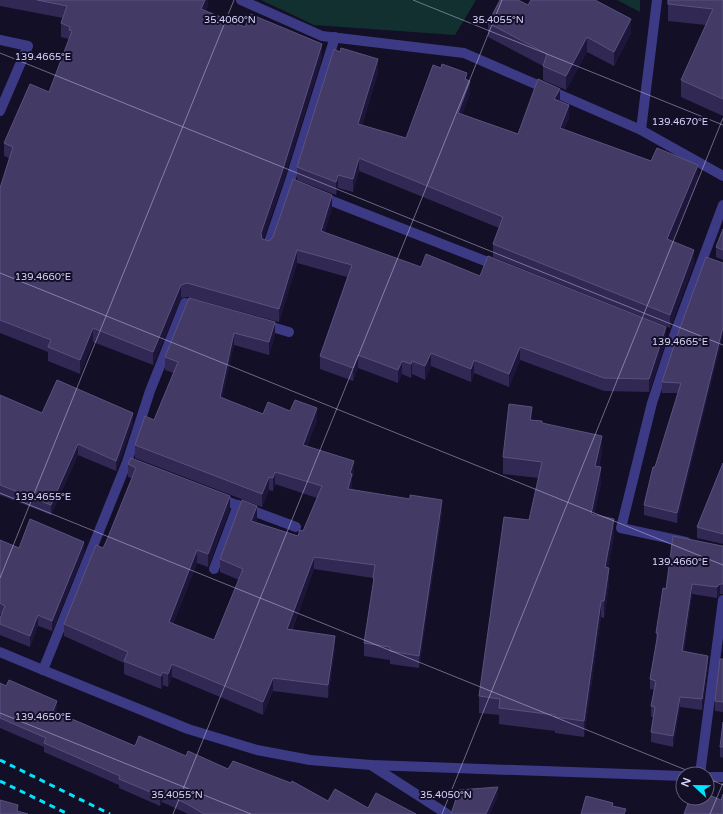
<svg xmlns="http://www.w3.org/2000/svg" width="723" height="814" font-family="'Varela Round',sans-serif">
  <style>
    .green { fill: #12302f }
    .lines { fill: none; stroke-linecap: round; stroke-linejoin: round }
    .lane { stroke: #3d3a85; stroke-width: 10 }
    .street { stroke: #3d3a85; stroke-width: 10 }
    .rail { stroke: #00e5ff; stroke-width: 3; stroke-dasharray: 6 5; stroke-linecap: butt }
    .wall { fill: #312854 }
    .shaded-wall { fill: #1d163a }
    .building { fill: #433a66; stroke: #5a527e }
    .ticks { fill: none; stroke: #d9d4ff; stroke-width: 1; stroke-opacity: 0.45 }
    .ticks-label { font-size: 10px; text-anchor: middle; fill: #d9d4ff; stroke: #130f26; stroke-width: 4; stroke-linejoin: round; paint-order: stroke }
  </style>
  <rect width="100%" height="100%" fill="#130f26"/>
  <g class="green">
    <path d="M261 0H476L455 35 314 25Z"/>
    <path d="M617 0H640V12Z"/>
  </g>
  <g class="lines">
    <g class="lane">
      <path d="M241 0 322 36 464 53 641 130 723 176"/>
      <path d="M319 196 498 266"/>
      <path d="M267 248 289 184 335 37"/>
      <path d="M262 324 289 332"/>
      <path d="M218 498 296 527"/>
      <path d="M43 670 127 462 150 391 185 303 198 307"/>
    </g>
    <g class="street">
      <path d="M0 40 28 46 0 111"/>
      <path d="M641 130 657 0"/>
      <path d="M686 542 621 528 652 403 674 336 723 205"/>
      <path d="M214 569 238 505"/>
      <path d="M0 652 43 670 188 729 257 750 310 760 371 765 683 776"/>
      <path d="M371 765 447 814"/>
      <path d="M700 774 723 600"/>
      <path d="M707 777H723"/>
    </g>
    <g class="rail">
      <path d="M0 760 110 814"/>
      <path d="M0 781 68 814"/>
    </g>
  </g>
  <g class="wall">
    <path d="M0 0H208V6L206 11 322 57 283 182 263 239 269 241 332 208 324 233 421 267 480 276 666 340 649 392 604 391 520 360 509 387 474 373 471 382 431 366 425 380 412 374 411 378 402 374 398 383 358 368 353 381 320 369V356L347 277 297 263 279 322 187 297 181 298 153 365 93 342 80 374 48 361V352L0 333V188L9 158 4 156V143L49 92 69 39 61 37V23L63 18 0 6Z"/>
    <path d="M723 0V116L681 97V80L706 25 668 21V4Z"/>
    <path d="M528 5 631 33 614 66 587 52 566 90 543 80V66L488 37V23Z"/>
    <path d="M378 72 362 125 406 138 467 80 470 94 462 114 518 134 560 102 569 118 564 129 698 178 672 241 694 263 670 328 493 257V244L499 228 359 171 353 192 338 188 336 195 297 180V167Z"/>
    <path d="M723 229V260L716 257V247Z"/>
    <path d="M723 263 677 523 644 515V505L678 393H662V382Z"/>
    <path d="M189 298 275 335 269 355 234 345 222 398 263 414 317 421 307 446 354 474 352 478V486L351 489 442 512 419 668 390 664V660L364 656V643L373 586V578L314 569 292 630 335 648 328 698 273 691 263 715 172 677 168 687 163 685 161 689 124 674V663L64 636V624L106 542 132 478 128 477V464L230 508 208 567 197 563 173 624 214 640 239 580 220 572V559L257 519 256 522 298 536 303 531 317 498 275 484 273 491 269 490 262 507 135 458V445L154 420 174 373 165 370V357Z"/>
    <path d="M0 396 42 413 133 423 116 471 78 455 51 515 0 495Z"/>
    <path d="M532 420 542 423 602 452 599 467 601 483 594 515 614 535 608 567 609 584 604 618 601 617 584 737 555 733V731L499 724V715L479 713V696L529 520 538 478 503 474V457Z"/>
    <path d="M723 463V544L697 538V527Z"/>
    <path d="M0 540 19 548 84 552 52 631 38 626 30 647 0 635V618L2 614H0Z"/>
    <path d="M722 546H723V594H720L717 598 692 594 684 651 708 666 702 710 680 707 673 747 651 742V732L654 717H651V706L654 690 650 689V679L657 643 656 633 666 589Z"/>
    <path d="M723 659V712L715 711V701Z"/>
    <path d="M0 683 57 711 56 712 135 746 186 756 228 769 328 801 368 808 416 814H188L162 802 160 806 119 788V785L44 752V747L0 728Z"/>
    <path d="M723 722V758L720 757V747Z"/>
  </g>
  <g class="shaded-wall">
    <path d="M205 0H208V6L201 23V9Z"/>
    <path d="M631 19V33L614 66V52Z"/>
    <path d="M587 37V52L566 90V76Z"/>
    <path d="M322 44V57L283 182 261 246V233Z"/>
    <path d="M378 59V72L358 137V124Z"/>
    <path d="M467 73V86L465 79Z"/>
    <path d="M470 81V94L458 126V113Z"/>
    <path d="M560 89V102L554 99Z"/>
    <path d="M569 105V118L560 140V128Z"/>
    <path d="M359 158V171L353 192V179Z"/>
    <path d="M698 165V178L667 252V239Z"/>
    <path d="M338 175V188L336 195V182Z"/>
    <path d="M332 195V208L321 245V231Z"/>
    <path d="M297 250V263L279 322V309Z"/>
    <path d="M694 250V263L670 328V315Z"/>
    <path d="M181 285V298L153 365V352Z"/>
    <path d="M275 322V335L269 355V342Z"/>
    <path d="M666 327V340L649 392V379Z"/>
    <path d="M723 327V337L677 523V513Z"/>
    <path d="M93 328V342L80 374V360Z"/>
    <path d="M234 333V345L220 409V397Z"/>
    <path d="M520 347V360L509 387V374Z"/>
    <path d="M431 353V366L425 380V366Z"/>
    <path d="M358 355V368L353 381V368Z"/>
    <path d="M474 360V373L471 382V369Z"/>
    <path d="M402 361V374L398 383V370Z"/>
    <path d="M412 361V374L411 378V364Z"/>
    <path d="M532 407V424L530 420Z"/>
    <path d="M317 408V421L303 458V445Z"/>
    <path d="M133 413V423L116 471V461Z"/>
    <path d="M602 436V452L595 482V466Z"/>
    <path d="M78 444V455L51 515V505Z"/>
    <path d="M354 461V474L352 478V486L348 502V489L350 473Z"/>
    <path d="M601 467V483L591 531V514Z"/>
    <path d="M275 472V484L273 491V478Z"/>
    <path d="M269 477V490L262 507V494Z"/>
    <path d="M230 496V508L208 567V554Z"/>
    <path d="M442 500V512L419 668V656Z"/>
    <path d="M257 506V519L251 534V521Z"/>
    <path d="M614 519V535L605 583V567Z"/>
    <path d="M84 542V552L52 631V621Z"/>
    <path d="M197 550V563L169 635V622Z"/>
    <path d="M314 557V569L287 642V629Z"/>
    <path d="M609 568V584L604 618V601Z"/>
    <path d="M692 584V594L682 661V651Z"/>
    <path d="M720 584V594L717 598V587Z"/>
    <path d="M601 601V617L584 737V721Z"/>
    <path d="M38 615V626L30 647V636Z"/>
    <path d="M335 636V648L328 698V685Z"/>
    <path d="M708 656V666L702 710V699Z"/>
    <path d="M172 664V677L168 687V674Z"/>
    <path d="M163 672V685L161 689V676Z"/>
    <path d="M273 678V691L263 715V702Z"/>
    <path d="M680 697V707L673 747V736Z"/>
    <path d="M57 701V711L53 721V711Z"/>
    <path d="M498 787V796L490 814H486Z"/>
    <path d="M162 792V802L160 806V796Z"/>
  </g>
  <g class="building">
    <path d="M37 0H205L201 9 245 27 250 14 322 44 283 169 261 233 262 239 269 241 273 237 293 179 332 195 321 231 421 267 426 254 480 276 488 256 666 327 649 379 604 378 520 347 509 374 474 360 471 369 431 353 425 366 412 361 411 364 402 361 398 370 358 355 353 368 320 356 352 265 297 250 279 309 187 283 181 285 153 352 93 328 80 360 48 347 51 340 0 320V188L13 147 4 143 30 84 49 92 72 31 69 30 70 27 61 23 67 6Z"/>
    <path d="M500 0H518L528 5 531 0H595L631 19 614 52 587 37 566 76 543 66 547 54 488 23Z"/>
    <path d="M668 0H723V99L681 80 713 9 668 4Z"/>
    <path d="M341 48 378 59 358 124 406 138 433 65 441 68 442 64 467 73 465 79 470 81 458 113 518 134 538 79 560 89 554 99 569 105 560 128 651 161 657 148 698 165 667 239 694 250 670 315 493 244 503 217 359 158 353 179 338 175 336 182 297 167 334 49 340 52Z"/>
    <path d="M723 229V250L716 247Z"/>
    <path d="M706 257 723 263V327L677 513 644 505 653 467H655L681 383 662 382 680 328Z"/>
    <path d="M189 298 275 322 269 342 234 333 220 397 263 414 268 402 290 411 295 400 317 408 303 445 354 461 350 473 352 474 348 489 410 499V495L442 500 419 656 390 651V647L364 643 374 578H373L375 565 314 557 287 629 335 636 328 685 273 678 263 702 172 664 168 674 163 672 161 676 124 661 128 652 64 624 96 545 103 548 106 542 136 468 128 464 131 458 230 496 208 554 197 550 169 622 214 640 243 569 220 559 242 500 257 506 251 521 298 536 300 530 303 531 322 486 275 472 273 478 269 477 262 494 135 445 145 416 154 420 178 362 165 357Z"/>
    <path d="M57 380 133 413 116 461 78 444 51 505 0 485V395L42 413Z"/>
    <path d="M509 404 532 407 530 420 542 421V423L602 436 595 466 601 467 591 514 614 519 605 567 609 568 604 601H601L584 721 555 717V715L499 708 500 699 479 696 504 517 529 520 542 462 503 457Z"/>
    <path d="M723 463V534L697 527Z"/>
    <path d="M30 519 84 542 52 621 38 615 30 636 0 624V618L5 606 0 603V540L19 548Z"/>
    <path d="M673 536 722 546H723V584H720L717 587 692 584 682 651 708 656 702 699 680 697 673 736 651 732 655 707 651 706 656 681 650 679 658 633H656L663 588 666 589Z"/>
    <path d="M720 659H723V702L715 701Z"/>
    <path d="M9 680 57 701 53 711 135 746 139 736 186 756 188 751 228 769 233 761 291 783 292 781 328 801 335 789 368 808 376 793 416 814H204L187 804 162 792 160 796 119 779 120 776 44 743 46 738 0 718V683L6 686Z"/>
    <path d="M723 722V747H720Z"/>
    <path d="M498 787 486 814H451L459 790Z"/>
    <path d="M707 794 721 800 723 794V814H684L690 798H707Z"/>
    <path d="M586 796 613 803 612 806 626 809 624 814H581Z"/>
    <path d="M0 800 18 805 17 811 28 814H0Z"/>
  </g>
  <path class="ticks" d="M413 0 723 125M0 53 723 345M0 273 723 565M0 493 696 774M0 578 234 0M0 713 251 814M707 778 723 785M173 814 502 0M442 814 723 118M710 814 723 783"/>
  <g class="ticks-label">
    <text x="230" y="23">35.4060°N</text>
    <text x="498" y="23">35.4055°N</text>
    <text x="43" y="60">139.4665°E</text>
    <text x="680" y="125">139.4670°E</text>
    <text x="43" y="280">139.4660°E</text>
    <text x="680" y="345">139.4665°E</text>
    <text x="43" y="500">139.4655°E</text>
    <text x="680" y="565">139.4660°E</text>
    <text x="43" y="720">139.4650°E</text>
    <text x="177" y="798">35.4055°N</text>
    <text x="446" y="798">35.4050°N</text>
  </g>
  <g transform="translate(695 786) rotate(292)"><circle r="19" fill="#130f26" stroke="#625e7d"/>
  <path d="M0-3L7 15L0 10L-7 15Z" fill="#00e5ff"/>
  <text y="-6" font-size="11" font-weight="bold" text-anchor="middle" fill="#d9d4ff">N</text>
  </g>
</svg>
